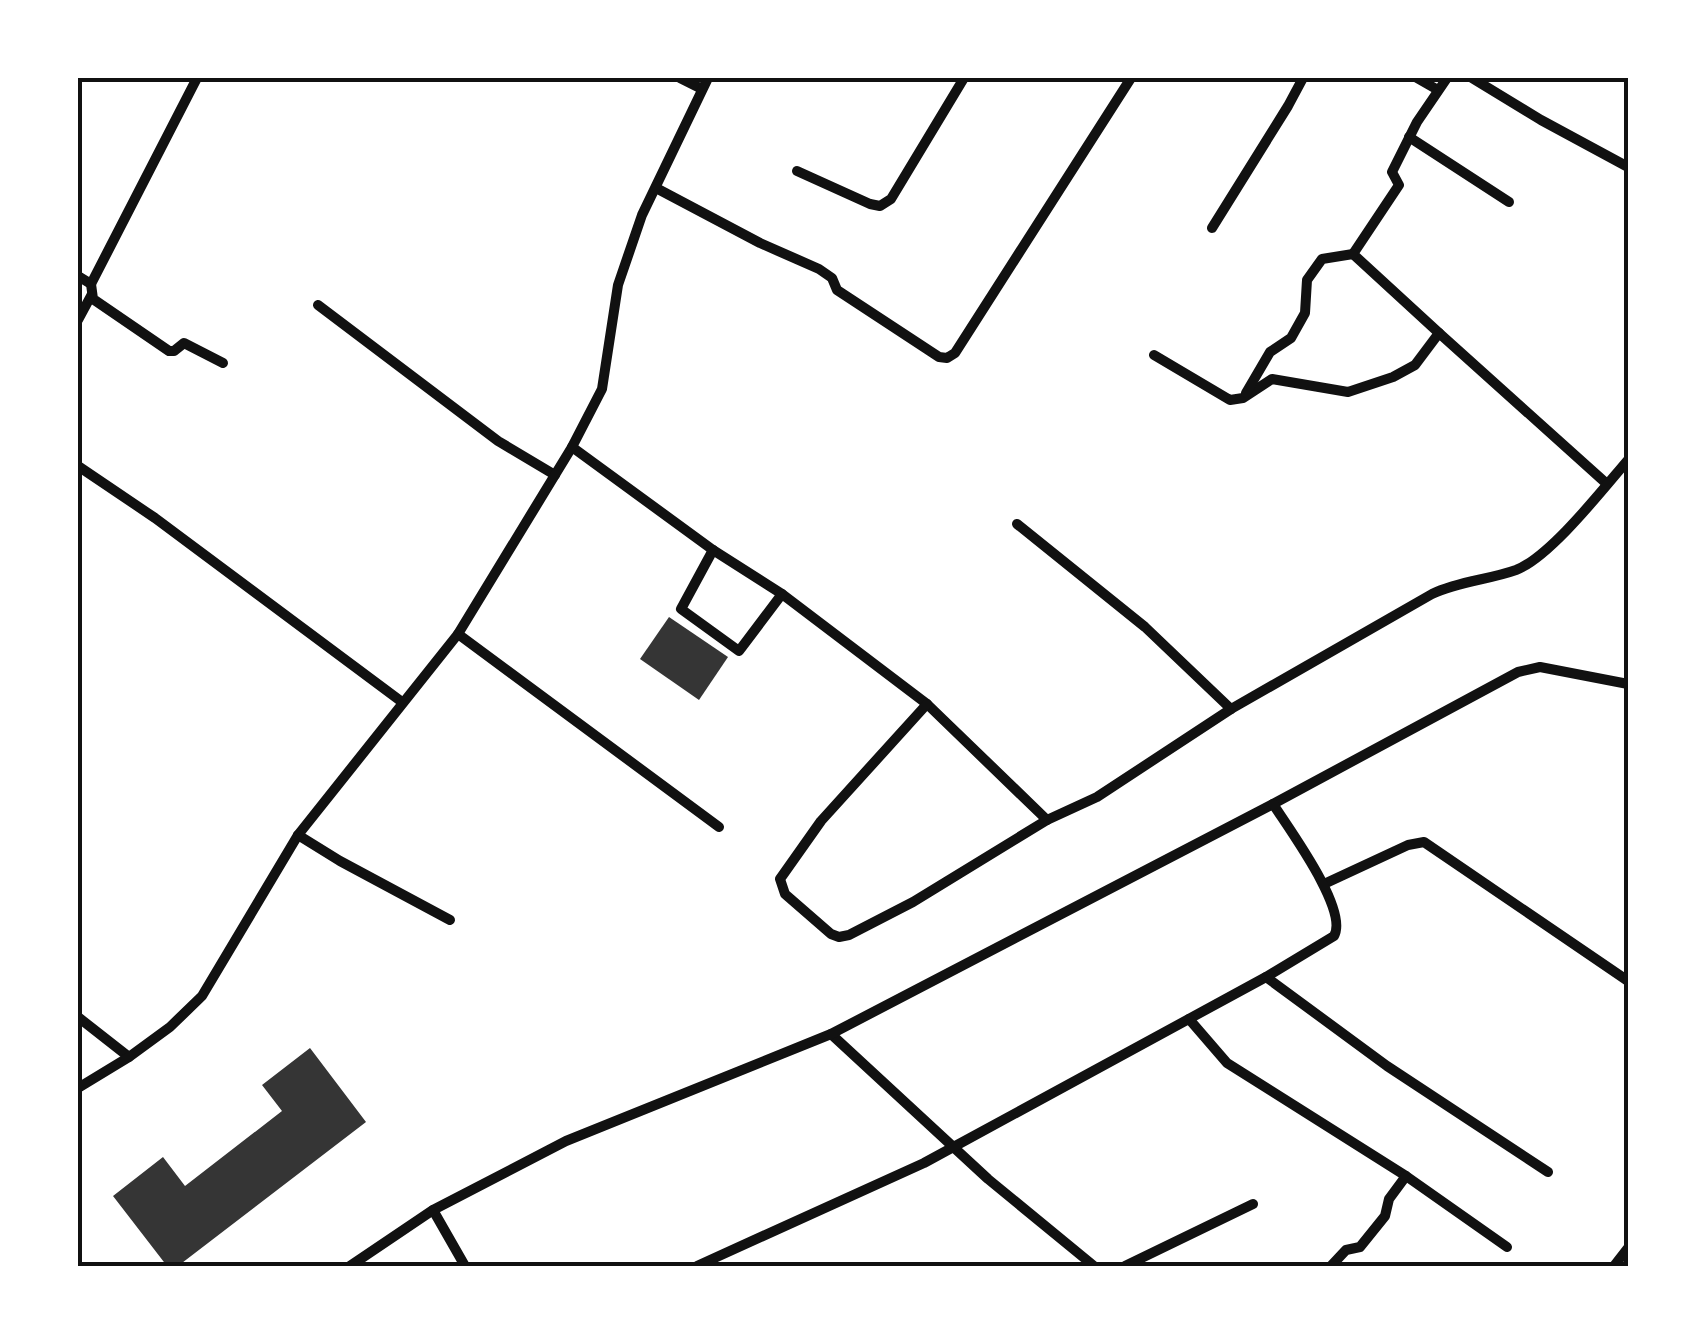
<svg xmlns="http://www.w3.org/2000/svg" width="1706" height="1344" font-family="Commissioner,sans-serif">
  <style>
    .building { fill: #353535 }
    .lines { fill: none; stroke-linecap: round; stroke-linejoin: round }
    .minor { stroke: #111; stroke-width: 10 }
    .neatline { fill: none; stroke: #111; stroke-width: 4 }
  </style>
  <rect width="100%" height="100%" fill="#fff"/>
  <g class="building">
    <path d="M669 617 728 657 699 700 640 659Z"/>
    <path d="M310 1048 366 1122 178 1266H167L113 1196 163 1157 185 1186 282 1111 262 1085Z"/>
  </g>
  <g class="lines">
    <g class="minor">
      <path d="M680 78 702 89"/>
      <path d="M1417 78 1438 90"/>
      <path d="M1472 78 1541 120 1628 167"/>
      <path d="M1409 137 1509 202"/>
      <path d="M797 171 870 204 880 206 891 199 964 78"/>
      <path d="M656 188 760 243 819 269 832 278 837 290 939 357 947 358 955 353 1131 78"/>
      <path d="M1212 228 1288 106 1303 78"/>
      <path d="M78 276 91 284 93 299 169 351H174L184 343 223 363"/>
      <path d="M91 284 197 78"/>
      <path d="M318 305 498 441 555 475"/>
      <path d="M78 320 92 294"/>
      <path d="M1439 333 1353 254 1399 185 1392 172 1417 122 1447 78"/>
      <path d="M1154 355 1230 400 1243 398 1272 379 1348 392 1393 377 1415 365 1439 333 1607 484"/>
      <path d="M1246 393 1270 352 1291 338 1305 313 1307 280 1322 259 1353 254"/>
      <path d="M572 447 713 550 782 594 927 704 1047 820"/>
      <path d="M78 466 155 518 402 702"/>
      <path d="M1017 524 1145 627 1231 709"/>
      <path d="M713 550 681 609 739 651 782 594"/>
      <path d="M458 634 719 827"/>
      <path d="M927 704 821 821 780 879 785 894 831 934 839 937 849 935 913 902 1047 820 1097 797 1231 709 1432 594C1459 581 1488 580 1516 570 1550 557 1603 489 1628 460"/>
      <path d="M298 835 340 861 450 920"/>
      <path d="M1324 884 1408 845 1424 842 1628 981"/>
      <path d="M1266 977 1387 1066 1548 1172"/>
      <path d="M78 1017 129 1057"/>
      <path d="M1189 1019 1227 1063 1406 1176 1507 1247"/>
      <path d="M831 1034 988 1179 1094 1266"/>
      <path d="M78 1088 129 1057 170 1027 202 996 298 835 458 634 572 447 602 389 618 285 642 215 708 78"/>
      <path d="M433 1210 465 1266"/>
      <path d="M350 1266 433 1210 566 1141 831 1034 1273 804 1518 672 1540 667 1628 684"/>
      <path d="M697 1266 924 1163 1266 977 1334 936C1349 910 1289 829 1273 804"/>
      <path d="M1125 1266 1253 1204"/>
      <path d="M1331 1266 1346 1250 1360 1247 1385 1216 1389 1199 1406 1176"/>
      <path d="M1614 1266 1628 1248"/>
    </g>
  </g>
  <rect width="1706" height="1344" fill="none" stroke="#ffffff" stroke-width="160"/>
  <rect x="80" y="80" width="1546" height="1184" class="neatline"/>
</svg>
